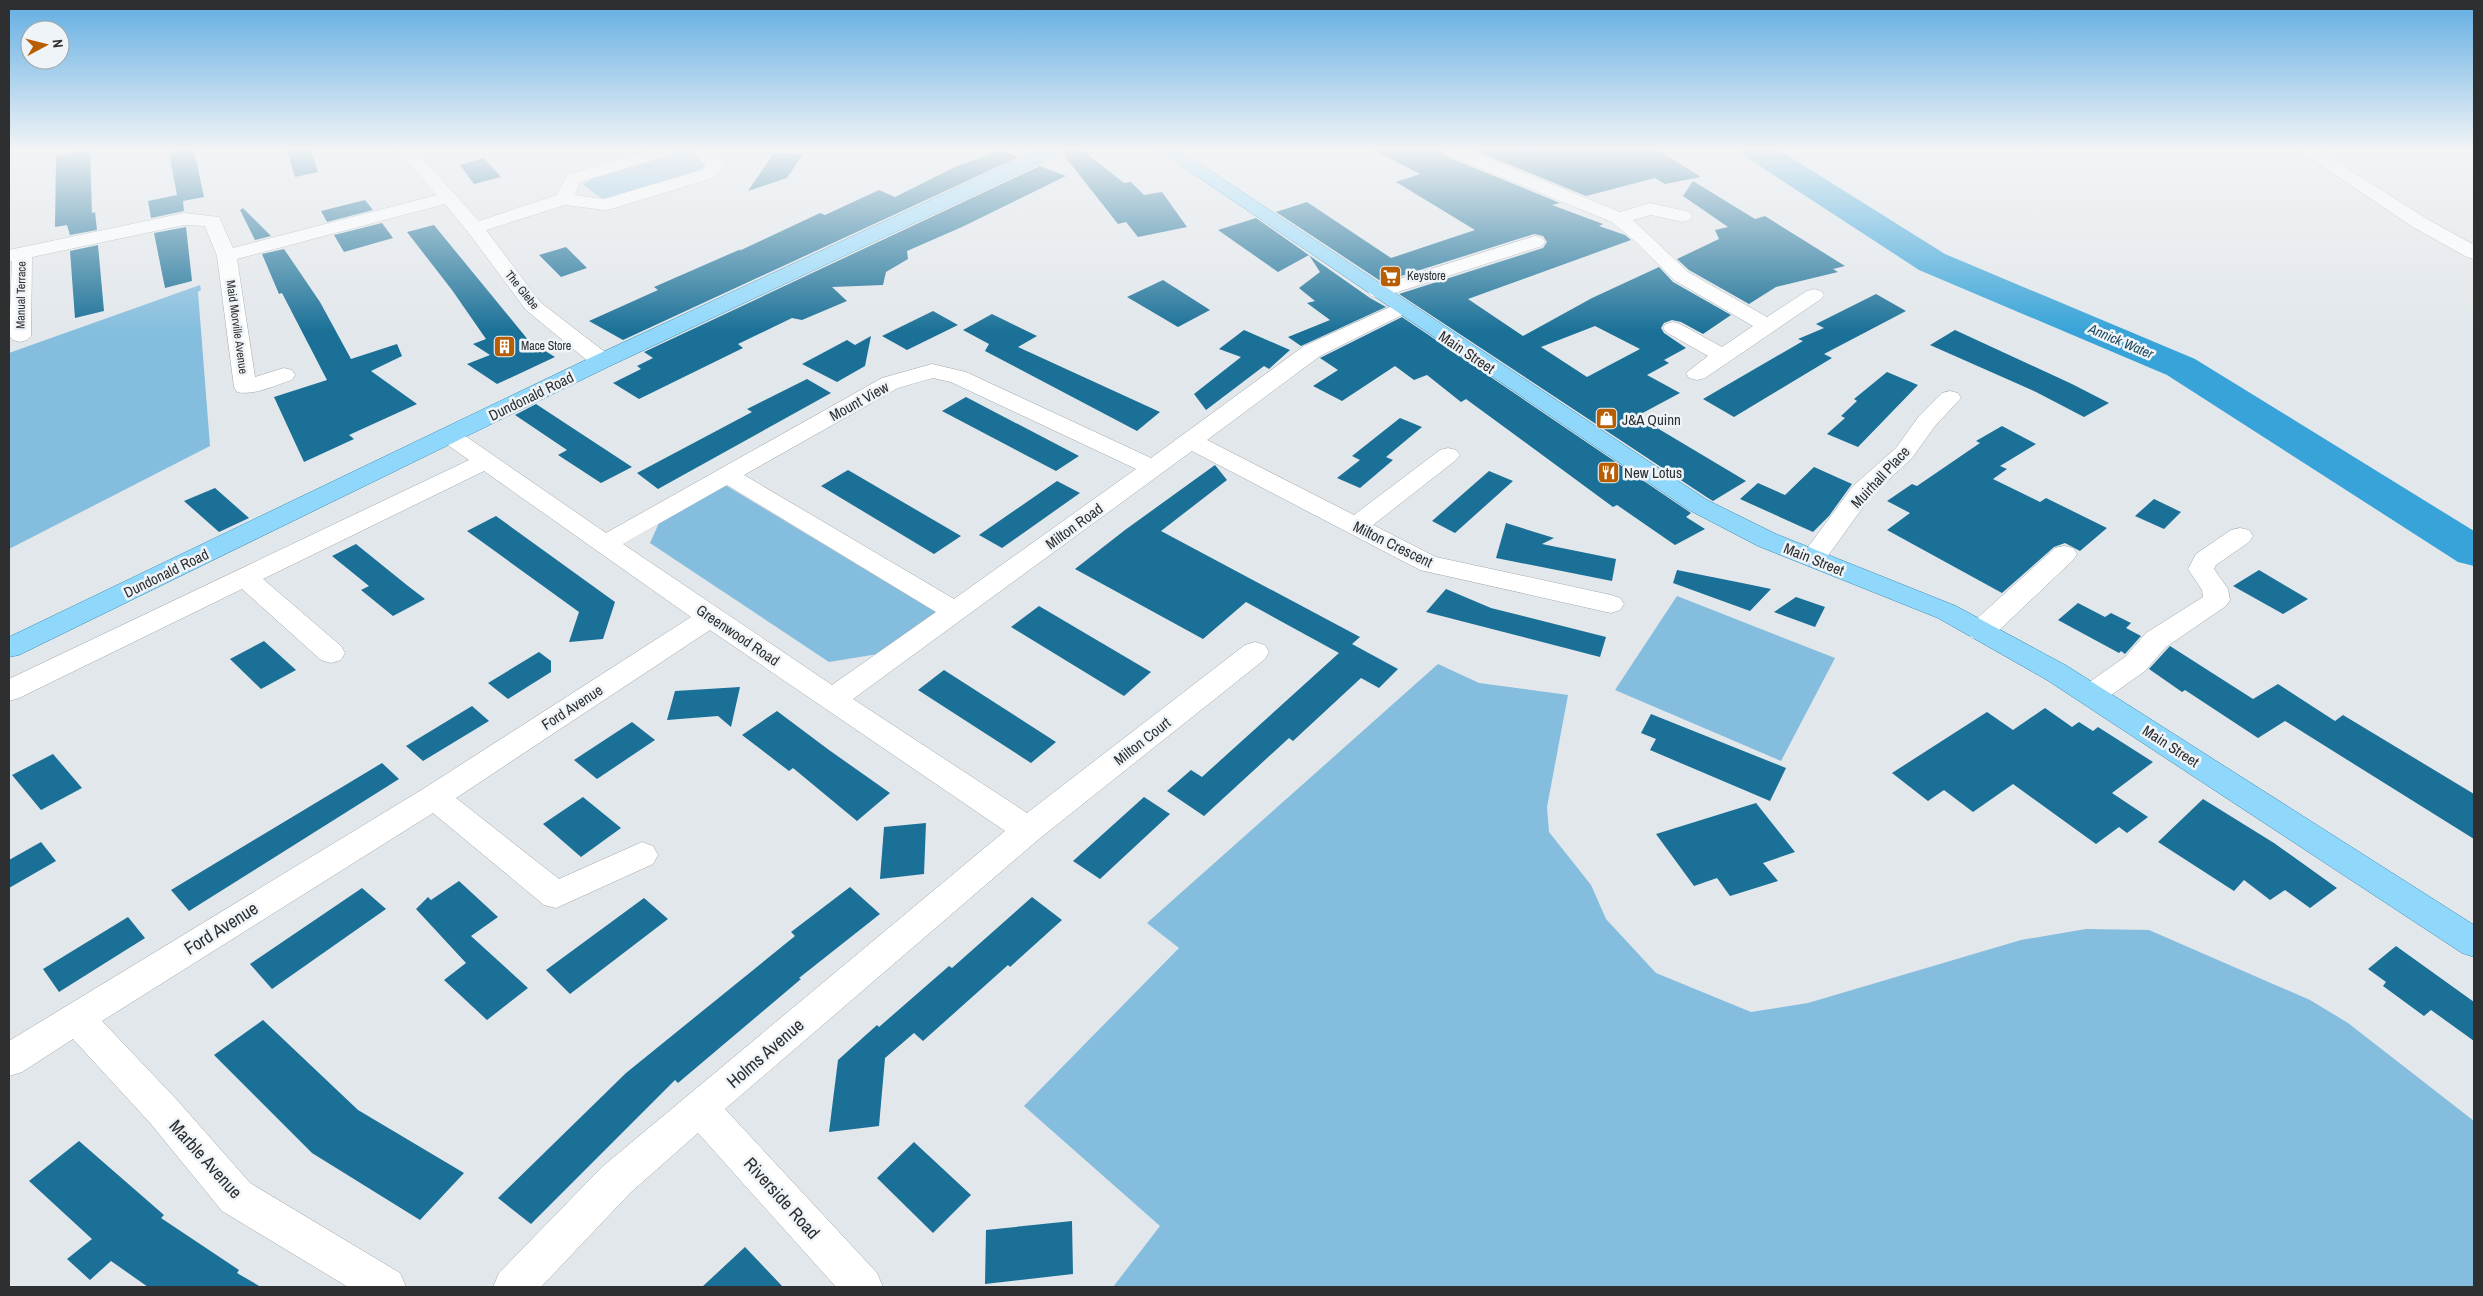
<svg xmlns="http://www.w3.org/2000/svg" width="2483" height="1296" font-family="'Archivo Narrow',sans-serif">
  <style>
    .green { fill: #84bdde }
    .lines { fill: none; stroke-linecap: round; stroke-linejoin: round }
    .river { fill: #37a3d8; fill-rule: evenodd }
    .building { fill: #1a7097; fill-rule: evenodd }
    .minor-casing { stroke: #a3a8ac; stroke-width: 1 }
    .major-casing { stroke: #3d8cb3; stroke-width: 1 }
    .minor { fill: #fff; fill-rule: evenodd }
    .major { fill: #8fd8fb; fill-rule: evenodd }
    .labels { text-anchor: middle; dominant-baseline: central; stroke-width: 5; stroke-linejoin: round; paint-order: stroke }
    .far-poi-label { font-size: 12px; fill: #2d2f31; stroke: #eff4f8; text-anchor: start }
    .far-street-label { font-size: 12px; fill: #2d2f31; stroke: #eff4f8 }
    .far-water-label { font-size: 14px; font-style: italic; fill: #1e4960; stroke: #eff4f8 }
    .street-label { font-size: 15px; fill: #2d2f31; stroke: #eff4f8 }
    .poi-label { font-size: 15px; fill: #2d2f31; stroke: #eff4f8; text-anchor: start }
    .near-street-label { font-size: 18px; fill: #2d2f31; stroke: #eff4f8 }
  </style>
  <rect width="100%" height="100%" fill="#e2e7eb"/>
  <g class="green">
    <path d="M677 151H692L710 165 703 172 604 200 583 185 595 177Z"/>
    <path d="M200 285 201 290 198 292 210 446 9 549V353Z"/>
    <path d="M725 485 939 614 878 654 829 662 650 543 659 523Z"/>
    <path d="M1677 596 1835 658 1781 761 1615 690Z"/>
    <path d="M1438 664 1479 683 1568 695 1547 807 1549 832 1591 885 1606 919 1656 973 1751 1012 1808 1003 2021 940 2086 929 2149 930 2310 1000 2348 1023 2474 1121V1287H1113L1160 1226 1024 1106 1179 948 1147 923Z"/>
  </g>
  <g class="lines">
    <path class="river" d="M1742 150H1779L1945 254 2195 359 2474 531V566L2458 562 2167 375 1919 270 1746 157Z"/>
  </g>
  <g class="building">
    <path d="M90 150 92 213 95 212 97 230 70 235 67 225 55 227 56 156Z"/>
    <path d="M182 150H194L204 197 183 201 184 211 151 218 148 201 177 195 169 153Z"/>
    <path d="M287 150H311L318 172 295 177Z"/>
    <path d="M1000 150 1019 157 623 340 589 321 658 290 654 287 741 249 739 251 820 213 825 215 879 190 895 197 955 167Z"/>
    <path d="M1065 150H1082L1124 183 1131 182 1144 195 1162 192 1187 227 1138 237 1126 222 1118 224 1063 154Z"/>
    <path d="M1374 150H1442L1445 156 1560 203 1552 205 1603 224 1599 226 1625 235 1631 240 1468 299 1523 336 1592 298 1659 267 1673 282 1731 315 1703 334 1681 322 1672 320 1664 323 1661 328 1664 333 1686 348 1664 360 1669 363 1647 375 1680 393 1637 416 1746 481 1713 501 1708 498 1399 294 1543 248 1547 242 1543 236 1534 234 1382 282 1276 212 1307 202 1391 258 1475 230 1396 182 1420 174ZM1595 326 1640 349 1587 377 1541 347Z"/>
    <path d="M1474 150H1658L1701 177 1665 184 1655 178 1586 196Z"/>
    <path d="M774 153 803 154 787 178 748 191Z"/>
    <path d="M484 158 501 177 474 184 460 165Z"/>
    <path d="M1040 166 1066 176 962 227 907 251 908 259 886 272 883 285 832 287 847 301 802 320 792 318 738 344 743 348 639 399 613 383 641 369 637 366 653 358 644 352Z"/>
    <path d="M1693 181 1755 219 1765 216 1845 266 1833 269 1838 272 1776 287 1749 304 1689 270 1677 259 1719 239 1715 230 1728 227 1683 196Z"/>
    <path d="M365 200 373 210 327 222 321 211Z"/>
    <path d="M243 208 271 236 255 240 240 210Z"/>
    <path d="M1256 218 1370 298 1386 307 1301 346 1288 337 1330 320 1307 303 1315 301 1299 288 1320 272 1309 255 1278 272 1218 230Z"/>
    <path d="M382 223 393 238 344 252 334 235Z"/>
    <path d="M434 225 529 341 555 357 497 384 467 364 490 355 473 344 486 339 452 290 407 232Z"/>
    <path d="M186 227 192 281 165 288 154 233Z"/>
    <path d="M98 245 104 311 75 318 70 251Z"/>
    <path d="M566 247 587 268 561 277 539 255Z"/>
    <path d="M284 249 320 302 351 359 397 344 402 356 371 371 417 404 349 435 354 439 304 462 274 397 327 380 282 293 279 294 262 254Z"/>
    <path d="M1163 280 1210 310 1178 327 1127 297Z"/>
    <path d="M1876 294 1906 311 1824 354 1832 358 1734 417 1703 399 1803 341 1798 339 1824 328 1816 324Z"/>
    <path d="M933 311 958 325 907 350 882 336Z"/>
    <path d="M992 314 1037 336 1018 347 1160 412 1137 431 985 351 989 344 963 330Z"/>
    <path d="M1402 317 1691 513 1686 517 1705 529 1675 545 1617 505 1613 507 1466 399 1461 402 1427 375 1414 380 1395 366 1342 401 1313 386 1338 370 1320 358Z"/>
    <path d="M1244 330 1290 350 1269 369 1264 366 1206 410 1194 394 1241 357 1219 349Z"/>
    <path d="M1955 330 2072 384 2109 403 2084 417 2036 392 1930 345Z"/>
    <path d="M871 336 865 366 837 382 802 364 847 340 855 345Z"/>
    <path d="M1887 372 1918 385 1858 447 1827 434 1845 418 1841 416 1857 401 1854 399Z"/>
    <path d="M807 379 831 393 658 489 637 473 752 412 747 409Z"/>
    <path d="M966 397 1079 456 1056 471 942 411Z"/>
    <path d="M536 404 632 467 601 483 558 455 567 450 515 415Z"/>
    <path d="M1400 418 1422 427 1386 457 1393 460 1360 488 1337 478 1360 460 1352 456Z"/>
    <path d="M2002 426 2036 444 2000 466 2007 469 1993 479 2040 502 2046 498 2107 528 2080 551 2065 543 2054 547 2002 593 1887 530 1910 513 1887 501 1912 484 1917 486 1980 443 1976 441Z"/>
    <path d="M1215 465 1227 480 1161 531 1360 637 1352 644 1398 669 1379 688 1361 678 1293 741 1289 738 1204 816 1167 791 1191 770 1202 777 1339 653 1246 602 1203 639 1075 569 1125 530Z"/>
    <path d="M1814 467 1852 484 1829 516 1813 532 1740 499 1758 483 1785 495Z"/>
    <path d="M848 470 961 536 934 554 821 486Z"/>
    <path d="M1489 471 1513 481 1455 533 1432 521Z"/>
    <path d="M1057 481 1080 493 1002 548 979 535Z"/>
    <path d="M215 488 249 518 219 532 184 501Z"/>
    <path d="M2154 499 2181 512 2164 529 2135 516Z"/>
    <path d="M496 516 615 602 603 639 569 642 579 612 467 531Z"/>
    <path d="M1506 523 1554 538 1542 544 1616 559 1612 581 1496 558Z"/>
    <path d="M356 544 408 586 425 599 393 616 361 590 369 586 332 556Z"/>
    <path d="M1677 570 1747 584 1771 589 1750 611 1673 583Z"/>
    <path d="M2259 570 2308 599 2283 614 2233 586Z"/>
    <path d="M1446 589 1491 608 1606 637 1600 657 1426 612Z"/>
    <path d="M1796 597 1825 607 1815 627 1774 612Z"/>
    <path d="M2078 603 2105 617 2111 613 2131 623 2126 628 2141 636 2125 654 2121 651 2119 653 2058 620Z"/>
    <path d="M1039 606 1151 672 1124 696 1011 627Z"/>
    <path d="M264 641 296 670 261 689 230 659Z"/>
    <path d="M2170 646 2253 699 2278 684 2335 721 2343 715 2474 794V839L2285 721 2258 738 2185 690 2182 692 2149 669Z"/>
    <path d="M539 652 551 661V672L508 699 488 683Z"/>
    <path d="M944 670 1056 742 1031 763 918 690Z"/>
    <path d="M740 687 731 727 718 716 667 720 675 691Z"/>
    <path d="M472 706 489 721 423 761 406 746Z"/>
    <path d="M2045 708 2072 727 2079 722 2093 731 2098 727 2153 762 2112 793 2148 817 2127 833 2119 827 2096 844 2013 784 1973 812 1944 790 1928 801 1892 773 1987 712 2013 730Z"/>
    <path d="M777 711 829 750 890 793 857 821 793 768 789 771 742 735Z"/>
    <path d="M1651 714 1786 768 1770 801 1650 750 1656 739 1641 733Z"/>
    <path d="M632 722 655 740 597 779 574 760Z"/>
    <path d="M53 754 82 788 41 810 12 775Z"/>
    <path d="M382 763 399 779 189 911 171 890Z"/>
    <path d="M583 797 621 828 581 857 543 824Z"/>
    <path d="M1144 797 1170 814 1100 879 1073 861Z"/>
    <path d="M2203 799 2274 843 2337 888 2310 908 2285 890 2270 900 2244 880 2234 891 2158 842Z"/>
    <path d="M1756 803 1795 852 1763 863 1778 881 1730 896 1717 878 1694 886 1656 834Z"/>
    <path d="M926 823 924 874 880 879 884 827Z"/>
    <path d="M41 842 56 861 9 888V860Z"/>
    <path d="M459 881 498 917 471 936 528 988 487 1020 444 980 466 963 416 909 428 897 431 900Z"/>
    <path d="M850 887 880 914 799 978 801 979 678 1083 675 1080 531 1224 498 1198 626 1073 795 936 791 932Z"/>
    <path d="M362 888 386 909 272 989 250 964Z"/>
    <path d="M1032 897 1062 920 1010 967 1008 965 923 1041 914 1033 885 1058 879 1126 829 1132 838 1060 877 1025 879 1027 949 966 952 968Z"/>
    <path d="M644 898 668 919 570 994 546 970Z"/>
    <path d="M128 917 145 938 59 992 43 969Z"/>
    <path d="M2396 946 2474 1002V1041L2431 1010 2424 1016 2383 986 2386 982 2368 969Z"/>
    <path d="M263 1020 358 1110 464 1173 420 1220 312 1153 214 1055Z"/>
    <path d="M79 1141 164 1215 161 1218 239 1270 237 1273 261 1287H148L111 1261 90 1280 67 1259 92 1239 29 1181Z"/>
    <path d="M914 1142 971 1195 933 1233 877 1178Z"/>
    <path d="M1072 1221 1073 1274 985 1284 986 1230Z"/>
    <path d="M745 1247 783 1287H702Z"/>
  </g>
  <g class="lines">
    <defs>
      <g id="minor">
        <path d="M397 150H415L479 221 557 195 567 175 649 150H676L674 154 580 182 575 195 604 199 701 170 706 165 689 150H708L726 165 713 178 611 209 605 210 565 205 486 230 540 302 610 356 613 361 610 366 602 367 594 366 526 310 468 232 445 204 237 259 255 377 284 368 292 370 295 375 292 380C275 385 254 396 237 392L234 387 217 256 205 226 184 225 32 257 31 336 27 340 20 342 13 340 9 336 12 261 9 262V250L184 213 219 217 233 248 437 195Z"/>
        <path d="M1444 150H1468L1620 212 1650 203 1690 212 1692 216 1690 220 1683 222 1651 215 1633 220 1688 272 1767 317 1807 291 1814 289 1821 291 1824 295 1821 299 1705 378 1697 380 1689 378 1686 373 1708 356 1666 332 1663 328 1666 324 1673 322 1680 324 1722 347 1753 326 1674 280 1637 243 1612 222 1446 154Z"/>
        <path d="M2298 150H2318L2427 219 2474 245V259L2467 257 2413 227Z"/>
        <path d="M1535 236 1542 238 1545 242 1542 246 1385 296 1378 298 1371 296 1368 292 1371 288Z"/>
        <path d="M1401 302 1408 304 1411 308 1408 312 1320 356 1207 440 1354 515 1440 450 1448 448 1456 450 1460 455 1456 460 1373 525 1436 557 1611 595 1620 598 1624 604 1620 610 1611 613 1420 570 1192 451 853 699 1027 813 1245 645 1255 642 1265 645 1269 652 1265 659 1039 839 725 1109 877 1273 883 1287H836L698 1133 630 1193 541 1287H493L499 1273 602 1167 1005 831 710 630 456 798 559 879 642 842 653 846 658 855 653 864 556 908 544 905 433 813 102 1021 177 1100 250 1183 400 1273 406 1287H348L222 1211 151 1124 73 1039 22 1072 9 1076V1041L423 789 691 617 484 471 263 579 341 646 345 653 341 660 331 663 321 660 242 589 19 698 9 701V679L469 460 442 441 438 436 442 431 450 429 458 431 606 533 882 378 932 364 966 372 1151 458 1304 346ZM933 378 951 382 1136 469 954 599 744 475 898 388ZM727 485 936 612 832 685 623 544Z"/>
        <path d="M1950 391 1958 393 1961 398 1935 426 1912 458 1871 496 1822 564 1813 566 1804 564 1800 558 1853 486 1896 448 1919 416 1942 393Z"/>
        <path d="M2240 528 2249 530 2253 536 2249 542 2216 565 2214 569 2228 589 2230 600 2226 606 2166 647 2145 671 2101 702 2091 705 2081 702 2077 695 2081 688 2125 657 2146 633 2203 597 2202 590 2188 569 2196 554 2231 530Z"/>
        <path d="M2064 546 2073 548 2077 554 2073 560 1991 638 1981 640 1971 638 1967 631 1971 624 2055 548Z"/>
      </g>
      <g id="major">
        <path d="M1039 150H1063L1061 154 610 366 19 655 9 657V637L594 356Z"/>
        <path d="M1159 150H1179L1707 500 1776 534 1956 606 2067 666 2474 925V957L2462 953 2047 680 1938 618 1758 546 1689 510Z"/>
      </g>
    </defs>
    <use href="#minor" class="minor-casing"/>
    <use href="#major" class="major-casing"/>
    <use href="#minor" class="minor"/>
    <use href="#major" class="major"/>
  </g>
  <linearGradient id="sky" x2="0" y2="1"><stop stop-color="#61ade2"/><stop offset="0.45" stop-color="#f2f4f6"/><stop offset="1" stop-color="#f2f4f6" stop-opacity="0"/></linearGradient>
  <rect width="2483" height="332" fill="url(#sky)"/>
  <defs>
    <symbol id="supermarket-square" viewBox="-11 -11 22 22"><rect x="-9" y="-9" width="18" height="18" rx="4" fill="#b85d00" stroke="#eff4f8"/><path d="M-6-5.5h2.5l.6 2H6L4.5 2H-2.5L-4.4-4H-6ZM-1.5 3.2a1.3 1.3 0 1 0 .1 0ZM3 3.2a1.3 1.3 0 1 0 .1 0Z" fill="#fff"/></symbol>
    <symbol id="building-square" viewBox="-11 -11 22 22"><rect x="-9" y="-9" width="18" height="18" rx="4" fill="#b85d00" stroke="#eff4f8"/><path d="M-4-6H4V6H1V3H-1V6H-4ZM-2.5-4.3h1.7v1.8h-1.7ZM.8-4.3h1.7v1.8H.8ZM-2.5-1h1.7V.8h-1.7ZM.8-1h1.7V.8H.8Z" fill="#fff"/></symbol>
    <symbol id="shop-square" viewBox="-11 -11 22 22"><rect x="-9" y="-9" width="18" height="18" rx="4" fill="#b85d00" stroke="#eff4f8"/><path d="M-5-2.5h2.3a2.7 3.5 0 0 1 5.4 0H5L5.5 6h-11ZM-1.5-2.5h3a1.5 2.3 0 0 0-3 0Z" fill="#fff"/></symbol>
    <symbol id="restaurant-square" viewBox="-11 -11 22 22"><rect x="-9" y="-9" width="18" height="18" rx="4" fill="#b85d00" stroke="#eff4f8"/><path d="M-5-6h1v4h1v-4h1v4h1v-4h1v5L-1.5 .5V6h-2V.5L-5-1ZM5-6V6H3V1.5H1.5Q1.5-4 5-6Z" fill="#fff"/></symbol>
  </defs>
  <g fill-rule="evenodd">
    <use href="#supermarket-square" x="1378" y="264" width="25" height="25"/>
    <use href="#building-square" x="492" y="334" width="25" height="25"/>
    <use href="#shop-square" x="1594" y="406" width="25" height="25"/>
    <use href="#restaurant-square" x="1596" y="460" width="25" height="25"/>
  </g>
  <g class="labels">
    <g class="far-poi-label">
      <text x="1407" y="276">Keystore</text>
      <text x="521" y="346">Mace Store</text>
    </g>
    <g class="far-street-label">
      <text transform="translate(522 290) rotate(51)">The Glebe</text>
      <text transform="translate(21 295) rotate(-89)">Manual Terrace</text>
      <text transform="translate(237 327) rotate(82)">Maid Morville Avenue</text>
    </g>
    <g class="far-water-label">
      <text transform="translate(2121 341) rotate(23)">Annick Water</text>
    </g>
    <g class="street-label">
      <text transform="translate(1467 352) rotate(34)">Main Street</text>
      <text transform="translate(531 396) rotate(-26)">Dundonald Road</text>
      <text transform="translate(859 401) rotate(-29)">Mount View</text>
      <text transform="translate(1880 477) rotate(-47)">Muirhall Place</text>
      <text transform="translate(1074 526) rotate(-36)">Milton Road</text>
      <text transform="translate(1393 544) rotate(26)">Milton Crescent</text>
      <text transform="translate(1814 559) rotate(22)">Main Street</text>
      <text transform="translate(166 573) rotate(-26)">Dundonald Road</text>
      <text transform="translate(738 635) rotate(34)">Greenwood Road</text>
      <text transform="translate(572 707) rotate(-33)">Ford Avenue</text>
      <text transform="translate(1142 741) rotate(-38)">Milton Court</text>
      <text transform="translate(2171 746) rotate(33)">Main Street</text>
    </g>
    <g class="poi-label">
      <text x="1622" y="419">J&amp;A Quinn</text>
      <text x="1624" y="472">New Lotus</text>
    </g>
    <g class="near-street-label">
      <text transform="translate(221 928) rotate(-32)">Ford Avenue</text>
      <text transform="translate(765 1053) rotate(-41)">Holms Avenue</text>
      <text transform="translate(206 1159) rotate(48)">Marble Avenue</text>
      <text transform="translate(782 1198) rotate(48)">Riverside Road</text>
    </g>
  </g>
  <rect width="2483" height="1296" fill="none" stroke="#2d2f31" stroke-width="20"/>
  <g transform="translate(45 45) rotate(83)"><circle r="24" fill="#eff4f8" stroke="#a1a5a8"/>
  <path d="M0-4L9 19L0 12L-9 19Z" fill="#b85d00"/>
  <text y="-8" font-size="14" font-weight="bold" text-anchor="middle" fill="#2d2f31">N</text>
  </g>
</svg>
